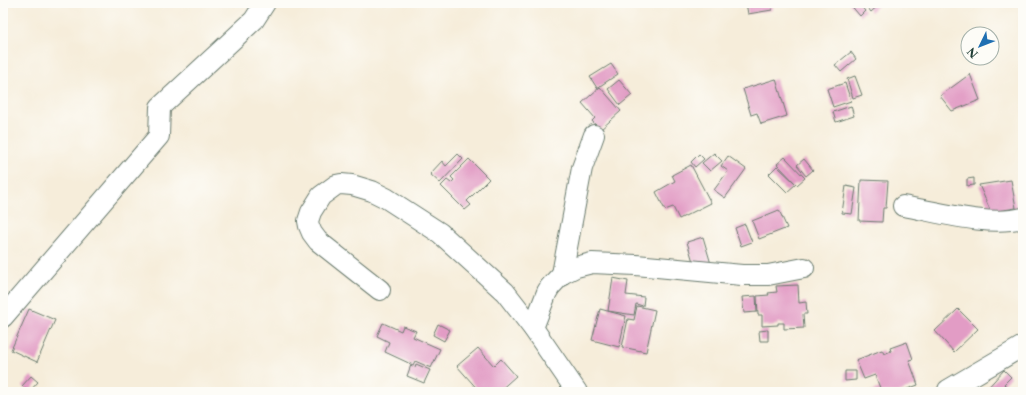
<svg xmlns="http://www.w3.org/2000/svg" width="1026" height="395" font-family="'Libre Caslon Text',serif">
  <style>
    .building { fill: #e29cc5 }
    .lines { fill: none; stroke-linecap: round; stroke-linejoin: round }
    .minor-casing { stroke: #6a7b6e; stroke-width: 22 }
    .minor { stroke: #fff; stroke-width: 20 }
  </style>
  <rect width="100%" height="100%" fill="#fdfcf7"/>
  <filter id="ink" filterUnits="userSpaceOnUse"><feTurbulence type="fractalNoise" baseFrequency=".025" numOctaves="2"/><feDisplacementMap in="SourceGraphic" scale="8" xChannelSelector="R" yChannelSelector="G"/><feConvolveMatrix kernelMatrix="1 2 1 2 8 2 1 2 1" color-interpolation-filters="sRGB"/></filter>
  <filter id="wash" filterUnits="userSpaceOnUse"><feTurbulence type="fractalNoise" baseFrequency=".012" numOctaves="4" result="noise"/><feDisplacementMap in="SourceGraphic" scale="16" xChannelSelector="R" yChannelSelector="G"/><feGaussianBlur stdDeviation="0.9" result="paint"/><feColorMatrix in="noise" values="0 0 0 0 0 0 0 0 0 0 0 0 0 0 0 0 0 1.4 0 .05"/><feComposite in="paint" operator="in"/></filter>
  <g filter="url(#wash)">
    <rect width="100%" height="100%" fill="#f6edda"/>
    <g id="blocks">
      <g class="building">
        <path d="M746 3H771L772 10 748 14Z"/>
        <path d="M849 3H858L865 11 860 16Z"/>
        <path d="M864 3H881L871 12Z"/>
        <path d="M851 52 856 59 841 72 835 65Z"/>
        <path d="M611 64 618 74 597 88 590 77Z"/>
        <path d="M970 74 980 100 952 111 940 96Z"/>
        <path d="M855 76 862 95 853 98 847 79Z"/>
        <path d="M776 79 787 116 761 124 757 113 751 115 743 89Z"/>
        <path d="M619 80 632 95 620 105 608 89Z"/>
        <path d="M845 83 851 101 833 107 827 89Z"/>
        <path d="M600 87 621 111 600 130 592 121 595 118 582 103Z"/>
        <path d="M851 106 854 116 836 122 833 112Z"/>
        <path d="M714 153 722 161 710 171 702 163Z"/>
        <path d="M458 154 463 159 440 183 430 174 442 161 446 166Z"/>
        <path d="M699 154 704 159 695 167 691 162Z"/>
        <path d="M728 156 746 169 725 198 714 190 728 171 721 166Z"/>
        <path d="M785 157 805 178 797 185 777 164Z"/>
        <path d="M469 159 489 179 467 201 471 205 465 210 441 186 447 180 451 183 454 180 451 177Z"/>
        <path d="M804 159 813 170 806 176 797 165Z"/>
        <path d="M691 165 711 203 679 219 673 207 665 210 656 192 675 181 672 175Z"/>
        <path d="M777 166 796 184 787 192 769 174Z"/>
        <path d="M974 178V185L967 186V179Z"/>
        <path d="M861 180 888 181 886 208H883L882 222 859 221Z"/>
        <path d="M1011 180 1016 208 991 212 979 185Z"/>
        <path d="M846 186 856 188 852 214 842 213Z"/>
        <path d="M779 210 787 228 759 239 752 221Z"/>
        <path d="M745 224 752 242 741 246 735 228Z"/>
        <path d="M703 237 711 264 695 268 687 242Z"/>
        <path d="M613 278 628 281 626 295 644 297 643 306 636 304 634 315 608 311Z"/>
        <path d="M798 285 799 303 806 302 807 314H803L804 328 784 329V323H778V325L762 326V315H758L757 296 769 295 768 293 777 292 776 286Z"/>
        <path d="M756 296 757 312 744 313 742 297Z"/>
        <path d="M637 306 655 310 646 352 622 347 628 319 634 320Z"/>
        <path d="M29 309 55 320 37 362 11 350Z"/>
        <path d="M600 309 626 316 619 347 592 340Z"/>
        <path d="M958 309 978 329 954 352 935 331Z"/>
        <path d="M383 323 401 331 403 326 416 331 413 337 440 349 431 368 415 361 413 365 385 352 389 342 377 336Z"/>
        <path d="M438 324 450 330 444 341 433 335Z"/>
        <path d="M768 330V341H760L759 331Z"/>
        <path d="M907 342 913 359 909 360 918 385 899 392H869L880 388 875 375 864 379 856 360 882 350 884 354 891 351 890 348Z"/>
        <path d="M478 348 494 366 501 359 516 376 498 392H480L457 366Z"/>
        <path d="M416 364 430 370 424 383 407 376 411 365 415 367Z"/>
        <path d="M1004 370 1011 377 1004 384 1007 387 1003 392H984Z"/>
        <path d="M845 371H856V380L845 381Z"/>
        <path d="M31 376 38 382 29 392 22 386Z"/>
      </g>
    </g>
  </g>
  <g filter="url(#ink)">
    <use href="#blocks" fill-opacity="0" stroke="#6a7b6e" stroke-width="1"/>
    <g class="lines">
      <defs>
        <g id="minor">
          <path d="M903 206C938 212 989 227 1023 218"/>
          <path d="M562 274 582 168 594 135"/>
          <path d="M380 290 318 241 312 233 309 226 308 221 311 212 321 196 336 185 341 184 352 185 372 191 386 198 440 233 505 292 533 328 577 392"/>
          <path d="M3 317 159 136 160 107 254 20 265 3"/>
          <path d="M533 328 547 292 550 287 562 274 576 267 592 263 636 265 742 275H768L804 268"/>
          <path d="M948 390 1023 346"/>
        </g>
      </defs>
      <use href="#minor" class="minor-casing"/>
      <use href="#minor" class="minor"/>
    </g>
  </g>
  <rect width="1026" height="395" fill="none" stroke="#fdfcf7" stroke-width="16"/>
  <g transform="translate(980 46) rotate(227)"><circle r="19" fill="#fdfcf7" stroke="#a4b0a9"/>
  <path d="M0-3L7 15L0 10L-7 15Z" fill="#1f6fb2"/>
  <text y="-6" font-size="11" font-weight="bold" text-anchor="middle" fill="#1f3d34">N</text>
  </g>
</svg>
